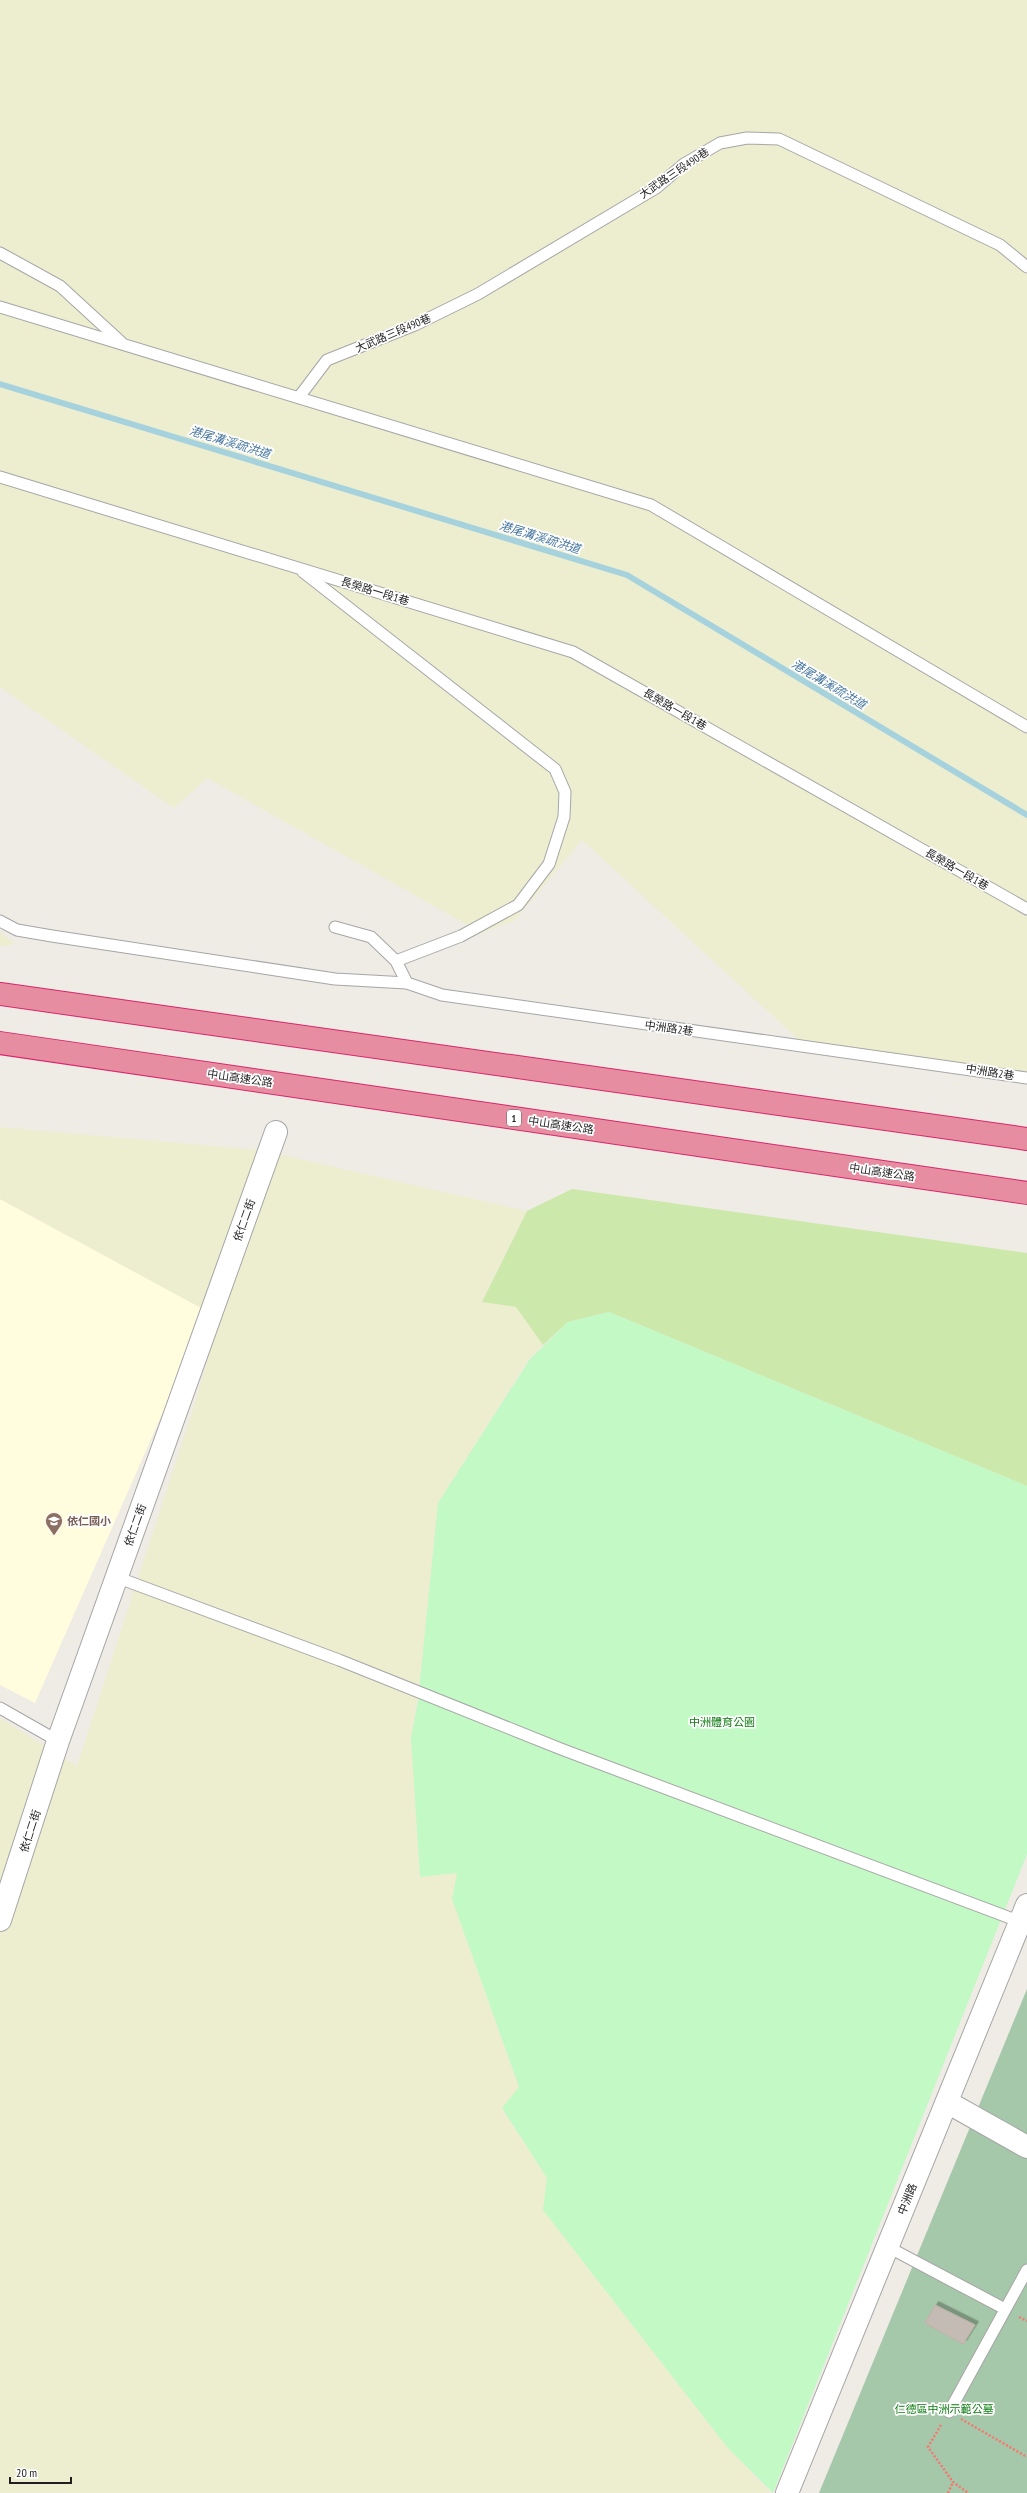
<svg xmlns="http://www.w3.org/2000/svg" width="1027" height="2493" font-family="'PT Sans Narrow','Noto Sans TC',sans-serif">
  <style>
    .education { fill: #fffdde }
    .farmland { fill: #edeed0 }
    .grass { fill: #cce9ab }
    .cemetery { fill: #a6c8aa }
    .park { fill: #c2f9c4 }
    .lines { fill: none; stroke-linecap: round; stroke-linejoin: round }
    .stream { stroke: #a6d2dd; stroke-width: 6 }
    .building { fill: #c4bbb4; stroke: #c1b1a7; filter: url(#shadow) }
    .service-casing { stroke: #a6a6a6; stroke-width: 13 }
    .minor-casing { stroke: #a6a6a6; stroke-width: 24 }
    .tertiary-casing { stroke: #a6a6a6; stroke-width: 24 }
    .motorway-casing { stroke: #d9266b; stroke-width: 24 }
    .path { stroke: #f8756d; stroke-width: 2.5; stroke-dasharray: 2 2; stroke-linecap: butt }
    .service { stroke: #fff; stroke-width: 11 }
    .minor { stroke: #fff; stroke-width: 22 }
    .tertiary { stroke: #fff; stroke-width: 22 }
    .motorway { stroke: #e68da1; stroke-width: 22 }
    .labels { text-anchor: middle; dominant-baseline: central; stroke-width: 3.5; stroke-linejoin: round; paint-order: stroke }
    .shield { fill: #fff; stroke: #626262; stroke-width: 1 }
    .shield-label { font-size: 10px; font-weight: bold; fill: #1f1f1f }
    .street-label { font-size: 11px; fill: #1f1f1f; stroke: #fff }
    .education-label { font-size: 11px; font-weight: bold; fill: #785e54; stroke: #fff; text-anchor: start }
    .park-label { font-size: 11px; fill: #0d7d11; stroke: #fff }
    .water-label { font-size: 12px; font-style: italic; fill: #46769e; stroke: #fff }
  </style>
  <defs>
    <filter id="shadow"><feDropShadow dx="3.5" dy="-3.5" stdDeviation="0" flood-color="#0004"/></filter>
  </defs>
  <rect width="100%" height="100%" fill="#efebe5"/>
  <path class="education" d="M0 1199 205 1310 174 1387 35 1703 0 1685Z"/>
  <g class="farmland">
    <path d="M0 0H1027V1078L800 1041 582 840 515 920 482 933 207 778 174 808 0 687Z"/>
    <path d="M0 932 15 944 0 946Z"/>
    <path d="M0 1127 260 1150 527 1211 482 1301 516 1307 543 1345 529 1359 438 1503 419 1687 411 1738 420 1877 457 1873 452 1899 519 2088 502 2109 547 2178 543 2210 727 2447 771 2493H0V1718L77 1766 193 1409 221 1313 205 1310 0 1199Z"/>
  </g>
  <path class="grass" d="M572 1189 1027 1253V1486L609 1312 568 1322 543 1345 516 1307 482 1302 527 1211Z"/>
  <path class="cemetery" d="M1027 1989V2493H819Z"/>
  <path class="park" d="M609 1312 1027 1486V1854L773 2493 727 2447 543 2210 547 2178 502 2108 519 2087 452 1899 457 1873 420 1877 411 1738 418 1700 438 1503 530 1359 568 1322Z"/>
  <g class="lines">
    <path class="stream" d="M0 384 627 575 1027 815"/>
  </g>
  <path class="building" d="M935 2305 975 2325 963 2344 925 2323Z"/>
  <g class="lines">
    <defs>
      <g id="service">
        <path d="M0 253 60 286 121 342"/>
        <path d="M0 307 651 505 1027 727"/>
        <path d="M299 397 327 360 415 325 478 294 656 188 684 164 720 143 747 138 779 139 1000 245 1027 267"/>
        <path d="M0 477 573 652 1027 909"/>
        <path d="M303 572 555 769 565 792 564 817 549 864 518 905 461 936 396 961"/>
        <path d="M0 921 17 930 52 936 335 979 407 983"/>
        <path d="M335 927 371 937 396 961 407 983 442 995 1027 1078"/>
        <path d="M116 1577 339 1660 561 1749 1021 1922"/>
        <path d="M0 1708 58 1741"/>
        <path d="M888 2247 1005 2309"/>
        <path d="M949 2412 1027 2270"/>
      </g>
      <g id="minor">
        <path d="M0 1920 58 1741 276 1132"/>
        <path d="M947 2102 1027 2147"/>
      </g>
      <path id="tertiary" d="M787 2493 1027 1905"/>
      <g id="motorway">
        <path d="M0 994 1027 1139"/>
        <path d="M0 1043 1027 1193"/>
      </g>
    </defs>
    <use href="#service" class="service-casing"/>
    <use href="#minor" class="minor-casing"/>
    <use href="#tertiary" class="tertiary-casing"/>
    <use href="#motorway" class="motorway-casing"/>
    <g class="path">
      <path d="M1019 2317 1027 2321"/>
      <path d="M961 2419 1027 2457"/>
      <path d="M941 2425 928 2447 953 2482 968 2493"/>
      <path d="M948 2493 953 2482"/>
    </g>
    <use href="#service" class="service"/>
    <use href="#minor" class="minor"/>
    <use href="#tertiary" class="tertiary"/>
    <use href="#motorway" class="motorway"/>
  </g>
  <defs>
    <symbol id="school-pin" viewBox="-11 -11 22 30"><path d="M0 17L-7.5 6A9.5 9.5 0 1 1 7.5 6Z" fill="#8d6e63" stroke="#fff"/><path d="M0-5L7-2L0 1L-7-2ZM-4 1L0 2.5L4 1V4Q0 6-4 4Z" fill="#fff"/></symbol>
  </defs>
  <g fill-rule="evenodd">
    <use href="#school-pin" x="44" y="1511" width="20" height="27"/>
  </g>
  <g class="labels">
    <rect class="shield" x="507" y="1110" width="14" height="16" rx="3"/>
    <g class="shield-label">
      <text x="514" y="1118">1</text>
    </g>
    <g class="street-label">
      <text transform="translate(674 173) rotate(-34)">大武路三段490巷</text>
      <text transform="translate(393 333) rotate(-23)">大武路三段490巷</text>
      <text transform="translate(375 591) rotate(17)">長榮路一段1巷</text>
      <text transform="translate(675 709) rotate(30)">長榮路一段1巷</text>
      <text transform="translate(957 869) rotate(30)">長榮路一段1巷</text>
      <text transform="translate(669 1028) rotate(8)">中洲路2巷</text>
      <text transform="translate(990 1072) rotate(9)">中洲路2巷</text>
      <text transform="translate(240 1078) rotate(8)">中山高速公路</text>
      <text transform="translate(561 1125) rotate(8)">中山高速公路</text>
      <text transform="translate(882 1172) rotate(8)">中山高速公路</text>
      <text transform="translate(244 1220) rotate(-70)">依仁二街</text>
      <text transform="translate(135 1525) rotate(-70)">依仁二街</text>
      <text transform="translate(30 1831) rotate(-72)">依仁二街</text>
      <text transform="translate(907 2199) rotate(-68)">中洲路</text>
    </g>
    <g class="education-label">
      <text x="67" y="1521">依仁國小</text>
    </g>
    <g class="park-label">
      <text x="722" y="1722">中洲體育公園</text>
      <text x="944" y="2409">仁德區中洲示範公墓</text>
    </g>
    <g class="water-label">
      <text transform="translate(230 442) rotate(17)">港尾溝溪疏洪道</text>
      <text transform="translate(540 537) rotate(17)">港尾溝溪疏洪道</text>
      <text transform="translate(829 684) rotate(31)">港尾溝溪疏洪道</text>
    </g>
  </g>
  <path d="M10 2477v6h61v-6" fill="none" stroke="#1f1f1f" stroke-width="2"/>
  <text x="16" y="2477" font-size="12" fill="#1f1f1f" stroke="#ffffff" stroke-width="3" paint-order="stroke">20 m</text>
</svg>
